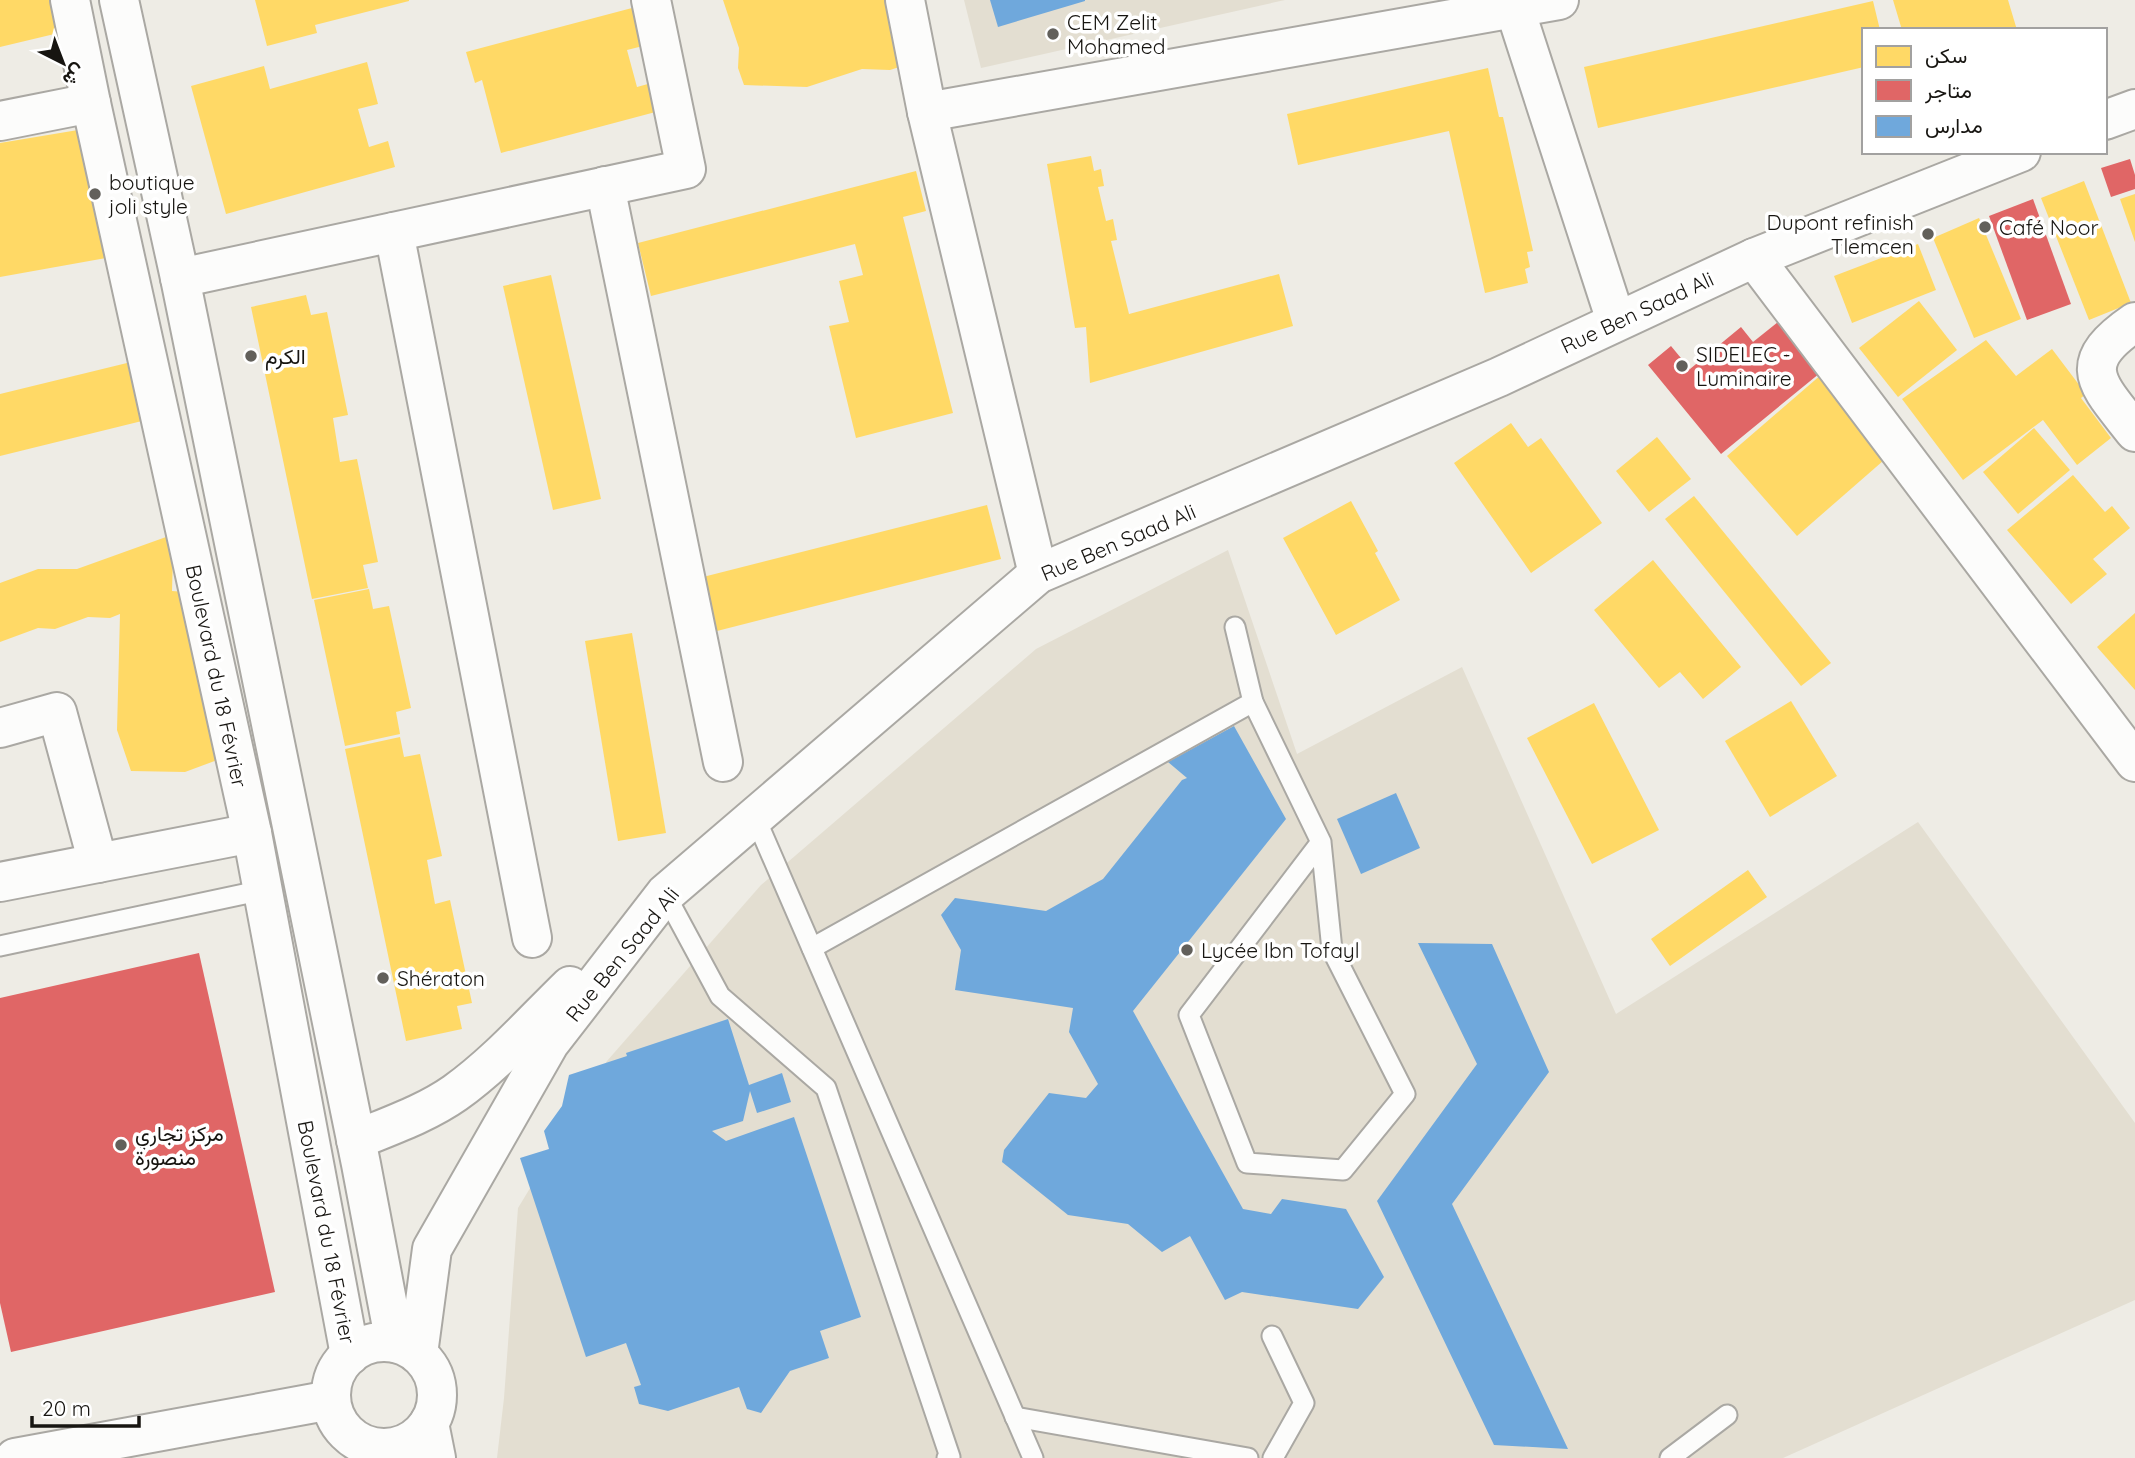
<svg xmlns="http://www.w3.org/2000/svg" width="2135" height="1458" font-family="Quicksand,Vazirmatn,sans-serif">
  <style>
    .built { fill: #e3ded1 }
    .homes { fill: #ffd966 }
    .shops { fill: #e06666 }
    .schools { fill: #6fa8dc }
    .lines { fill: none; stroke-linecap: round; stroke-linejoin: round }
    .lane-casing { stroke: #aaa8a3; stroke-width: 23 }
    .street-casing { stroke: #aaa8a3; stroke-width: 42 }
    .secondary-casing { stroke: #aaa8a3; stroke-width: 42 }
    .lane { stroke: #fcfcfb; stroke-width: 19 }
    .street { stroke: #fcfcfb; stroke-width: 38 }
    .secondary { stroke: #fcfcfb; stroke-width: 38 }
    .poi-dot { fill: #62605b; stroke: #fff; stroke-width: 2.5 }
    .labels { text-anchor: middle; dominant-baseline: central; stroke-width: 7; stroke-linejoin: round; paint-order: stroke }
    .poi-label { font-size: 21px; fill: #171511; stroke: #fff; text-anchor: start }
    .street-label { font-size: 21px; fill: #171511; stroke: #fff }
  </style>
  <rect width="100%" height="100%" fill="#eeece5"/>
  <g class="built">
    <path d="M964 0H1285L981 68Z"/>
    <path d="M1228 550 1297 754 1462 667 1616 1014 1918 822 2135 1123V1300L1783 1458H497L504 1398 518 1208 607 1061 761 885 1036 649Z"/>
  </g>
  <g class="homes">
    <path d="M0 0H60L67 31 0 47Z"/>
    <path d="M255 0H409V1L315 25 317 33 267 46Z"/>
    <path d="M723 0H886V8L893 28 915 62 890 70 862 69 807 87 744 85 738 68 739 48Z"/>
    <path d="M1893 0H2008L2017 30H1902Z"/>
    <path d="M1873 1 1880 30H1864V67L1598 128 1584 67Z"/>
    <path d="M632 8 643 46 627 50 637 87 655 82 663 110 501 153 482 80 475 83 466 52Z"/>
    <path d="M367 62 378 104 358 109 369 147 388 141 395 167 226 214 191 86 264 66 270 89Z"/>
    <path d="M1488 68 1499 117H1503L1533 251 1527 252 1530 267 1525 269 1528 283 1485 293 1449 131 1298 165 1287 114Z"/>
    <path d="M84 129 106 258 0 277V143Z"/>
    <path d="M1091 156 1094 171 1101 169 1104 186 1098 187 1106 221 1113 219 1117 240 1111 241 1129 314 1279 274 1293 326 1090 383 1086 327 1075 328 1047 164Z"/>
    <path d="M916 171 926 211 903 217 953 413 856 438 829 326 849 322 839 281 863 275 855 244 651 296 638 243Z"/>
    <path d="M2084 181 2131 303 2089 320 2041 198Z"/>
    <path d="M2135 194V242L2120 199Z"/>
    <path d="M1979 218 2021 319 1974 338 1933 238Z"/>
    <path d="M1918 244 1936 290 1852 323 1834 276Z"/>
    <path d="M551 275 601 499 553 510 503 286Z"/>
    <path d="M306 295 311 315 327 312 348 415 333 418 340 462 357 459 378 562 363 565 368 588 312 599 251 307Z"/>
    <path d="M1919 301 1957 350 1898 397 1859 348Z"/>
    <path d="M1986 340 2016 376 2052 349 2086 394 2081 398 2111 438 2077 465 2043 420 1963 480 1902 399Z"/>
    <path d="M127 363 142 421 0 456V394Z"/>
    <path d="M1822 374 1891 454 1797 536 1727 456Z"/>
    <path d="M1511 423 1528 447 1541 438 1602 523 1531 573 1454 463Z"/>
    <path d="M2034 428 2070 470 2018 514 1983 472Z"/>
    <path d="M1657 437 1691 479 1649 512 1616 471Z"/>
    <path d="M2073 475 2105 512 2112 506 2130 528 2093 559 2107 574 2071 604 2007 530Z"/>
    <path d="M1694 496 1831 663 1801 686 1665 519Z"/>
    <path d="M1351 501 1378 551 1375 553 1400 600 1336 635 1283 538Z"/>
    <path d="M987 505 1001 559 717 631 703 577Z"/>
    <path d="M166 537 173 555 172 591 185 592 220 759 185 772 131 771 117 730 120 614 110 618 88 617 55 629 38 628 0 642V583L38 569H77Z"/>
    <path d="M1653 560 1741 667 1703 699 1680 672 1659 688 1594 610Z"/>
    <path d="M369 589 373 609 389 606 411 708 396 712 400 734 345 746 314 600Z"/>
    <path d="M2135 613V690L2097 647Z"/>
    <path d="M632 633 666 833 618 841 585 641Z"/>
    <path d="M1791 701 1837 776 1770 817 1725 741Z"/>
    <path d="M1594 703 1659 830 1592 864 1527 738Z"/>
    <path d="M400 737 404 757 420 754 442 856 427 860 435 904 450 900 472 1003 457 1006 462 1029 406 1041 345 749Z"/>
    <path d="M1748 870 1767 897 1670 966 1651 939Z"/>
  </g>
  <g class="shops">
    <path d="M2130 159 2135 175V189L2111 197 2101 168Z"/>
    <path d="M2033 199 2071 304 2027 320 1989 216Z"/>
    <path d="M1778 322 1820 373 1721 454 1648 365 1671 346 1690 369 1741 327 1753 342Z"/>
    <path d="M199 953 275 1292 11 1352 0 1303V998Z"/>
  </g>
  <g class="schools">
    <path d="M990 0H1085V1L998 27Z"/>
    <path d="M1234 726 1286 819 1133 1011 1243 1209 1271 1214 1282 1199 1346 1209 1384 1277 1358 1309 1242 1292 1225 1300 1190 1236 1162 1252 1128 1224 1068 1215 1002 1162 1004 1150 1049 1093 1086 1098 1098 1084 1069 1032 1073 1008 955 990 961 950 941 915 955 898 1046 911 1103 879 1182 780 1187 778 1168 762Z"/>
    <path d="M1396 793 1420 848 1361 874 1337 819Z"/>
    <path d="M1418 943 1492 944 1549 1072 1452 1204 1568 1449 1494 1445 1377 1201 1477 1064Z"/>
    <path d="M728 1019 749 1085 782 1073 791 1102 757 1113 750 1091 743 1121 712 1131 726 1141 794 1117 861 1317 820 1331 829 1358 790 1371 761 1413 747 1409 739 1387 668 1411 639 1404 634 1387 641 1385 626 1343 586 1357 520 1158 549 1149 544 1131 562 1106 569 1075 627 1056 626 1053Z"/>
  </g>
  <g class="lines">
    <defs>
      <g id="lane">
        <path d="M1253 702 1321 842 1189 1015 1247 1163 1343 1170 1405 1094 1332 950 1321 842"/>
        <path d="M755 817 1033 1458"/>
        <path d="M665 894 720 996 826 1088 950 1457 947 1458"/>
        <path d="M0 946 263 890"/>
        <path d="M812 948 1253 702 1235 627"/>
        <path d="M1272 1336 1304 1403 1273 1458"/>
        <path d="M1015 1417 1248 1458"/>
        <path d="M1670 1458 1727 1415"/>
      </g>
      <g id="street">
        <path d="M905 0 927 112 1038 574"/>
        <path d="M1512 0 1616 321"/>
        <path d="M927 112 1559 0"/>
        <path d="M2105 120 2135 109"/>
        <path d="M0 121 91 103"/>
        <path d="M605 186 723 762"/>
        <path d="M394 232 532 938"/>
        <path d="M1754 258 2135 762"/>
        <path d="M180 278 686 169 651 0"/>
        <path d="M2135 322C2072 365 2098 384 2135 432"/>
        <path d="M0 728 57 712 98 863"/>
        <path d="M0 882 252 833"/>
        <path d="M356 1140C389 1126 425 1114 455 1093 497 1063 533 1022 570 986"/>
        <path d="M418 1354 432 1249 549 1044 665 894 1038 574 1499 377 1754 258 2021 152"/>
        <path d="M429 1423 436 1458"/>
        <path d="M15 1458 331 1400"/>
      </g>
      <g id="secondary">
        <path d="M70 0 91 103 252 833 350 1355"/>
        <path d="M119 0 180 278 361 1164 395 1343"/>
        <circle cx="384" cy="1395" r="53"/>
      </g>
    </defs>
    <use href="#lane" class="lane-casing"/>
    <use href="#street" class="street-casing"/>
    <use href="#secondary" class="secondary-casing"/>
    <use href="#lane" class="lane"/>
    <use href="#street" class="street"/>
    <use href="#secondary" class="secondary"/>
  </g>
  <g class="poi-dot">
    <circle cx="1053" cy="34" r="7"/>
    <circle cx="95" cy="194" r="7"/>
    <circle cx="1985" cy="227" r="7"/>
    <circle cx="1928" cy="234" r="7"/>
    <circle cx="251" cy="356" r="7"/>
    <circle cx="1682" cy="366" r="7"/>
    <circle cx="1187" cy="950" r="7"/>
    <circle cx="383" cy="978" r="7"/>
    <circle cx="121" cy="1145" r="7"/>
  </g>
  <g class="labels">
    <g class="poi-label">
      <text x="1067" y="22">CEM Zelit<tspan x="1067" dy="24">Mohamed</tspan></text>
      <text x="109" y="182">boutique<tspan x="109" dy="24">joli style</tspan></text>
      <text x="1914" y="222" text-anchor="end">Dupont refinish<tspan x="1914" dy="24">Tlemcen</tspan></text>
      <text x="1999" y="227">Café Noor</text>
      <text x="1696" y="354">SIDELEC -<tspan x="1696" dy="24">Luminaire</tspan></text>
      <text x="265" y="356">الكرم</text>
      <text x="1201" y="950">Lycée Ibn Tofayl</text>
      <text x="397" y="978">Shératon</text>
      <text x="135" y="1133">مركز تجاري<tspan x="135" dy="24">منصورة</tspan></text>
    </g>
    <g class="street-label">
      <text transform="translate(1637 312) rotate(-25)">Rue Ben Saad Ali</text>
      <text transform="translate(1118 542) rotate(-23)">Rue Ben Saad Ali</text>
      <text transform="translate(217 676) rotate(78)">Boulevard du 18 Février</text>
      <text transform="translate(622 954) rotate(-51)">Rue Ben Saad Ali</text>
      <text transform="translate(327 1232) rotate(79)">Boulevard du 18 Février</text>
    </g>
  </g>
  <rect x="1862" y="28" width="245" height="126" fill="#ffffff" stroke="#a2a1a0" stroke-width="2"/>
  <rect x="1876" y="46" width="35" height="21" fill="#ffd966" stroke="#a2a1a0" stroke-width="2"/>
  <text x="1925" y="63" font-size="21" fill="#171511">سكن</text>
  <rect x="1876" y="80" width="35" height="21" fill="#e06666" stroke="#a2a1a0" stroke-width="2"/>
  <text x="1925" y="98" font-size="21" fill="#171511">متاجر</text>
  <rect x="1876" y="116" width="35" height="21" fill="#6fa8dc" stroke="#a2a1a0" stroke-width="2"/>
  <text x="1925" y="133" font-size="21" fill="#171511">مدارس</text>
  <g transform="translate(63 63) rotate(138)" stroke="#ffffff" stroke-width="5" paint-order="stroke">
  <path d="M0-5L12 26L0 18L-12 26Z" fill="#171511"/>
  <text y="-10" font-size="19" font-weight="bold" text-anchor="middle" fill="#171511">ش</text>
  </g>
  <path d="M32 1416v10h107v-10" fill="none" stroke="#171511" stroke-width="3.5"/>
  <text x="42" y="1416" font-size="21" fill="#171511" stroke="#ffffff" stroke-width="5" paint-order="stroke">20 m</text>
</svg>
